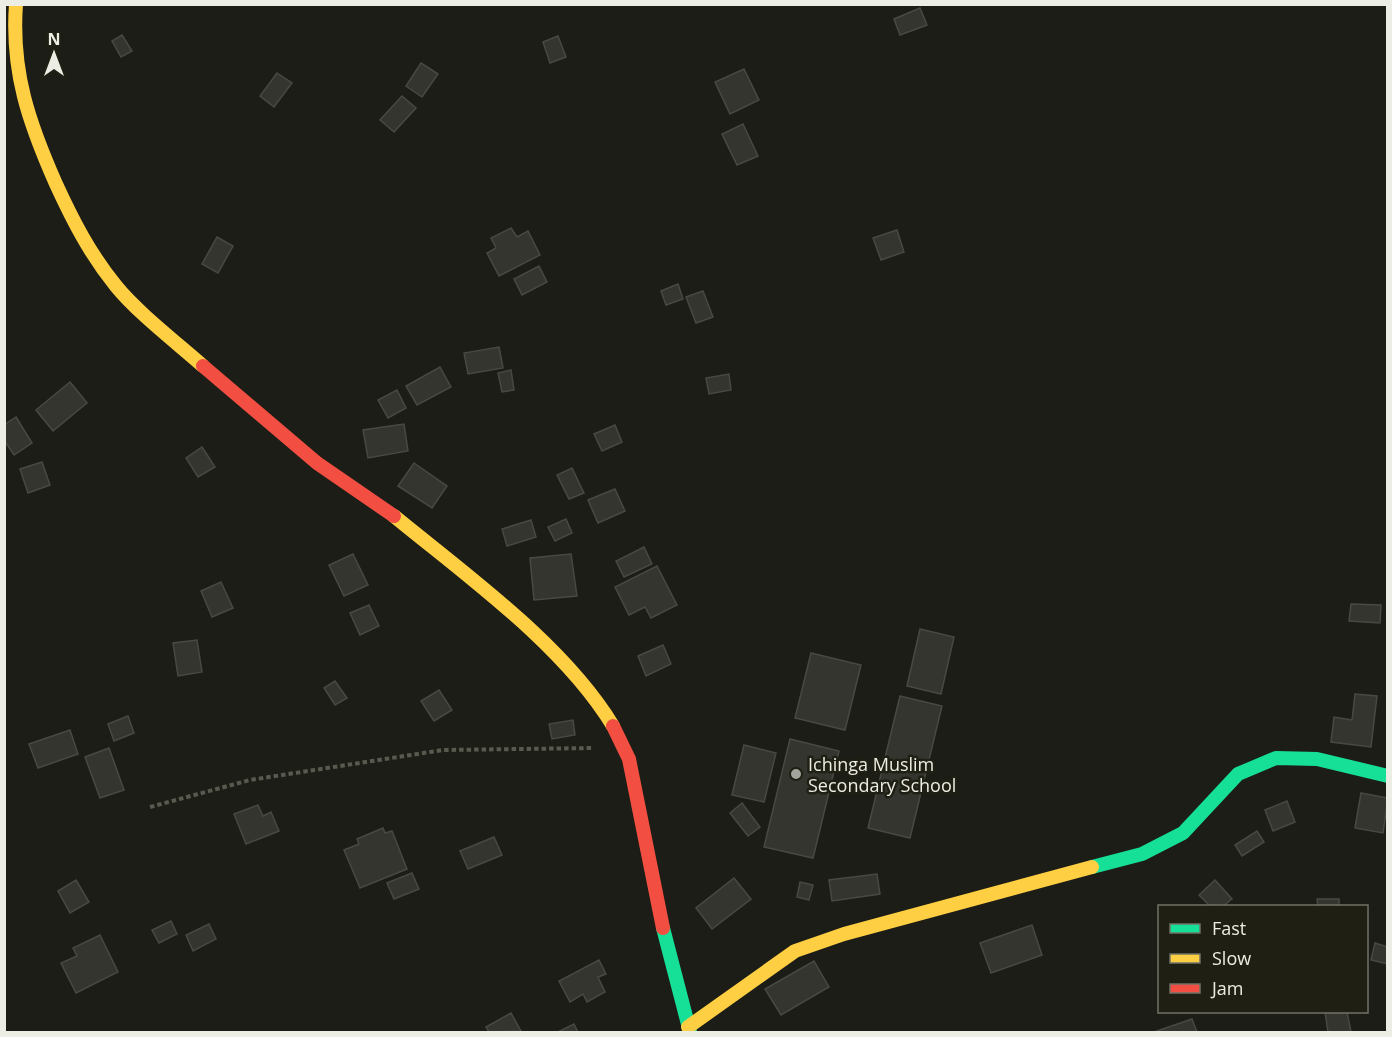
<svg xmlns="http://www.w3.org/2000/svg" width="1392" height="1037" font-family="'Open Sans',sans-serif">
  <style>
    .building { fill: #353530; stroke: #494943; stroke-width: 1.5 }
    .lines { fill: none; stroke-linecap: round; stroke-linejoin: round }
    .path { stroke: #595a4f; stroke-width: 4; stroke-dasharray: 4.5 3; stroke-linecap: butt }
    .fast { stroke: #16e098; stroke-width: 14 }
    .slow { stroke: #ffcf43; stroke-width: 14 }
    .jam { stroke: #f24e42; stroke-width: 14 }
    .poi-dot { fill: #a3a49c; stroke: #1f2013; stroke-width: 2 }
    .labels { text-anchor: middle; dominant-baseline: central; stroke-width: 5; stroke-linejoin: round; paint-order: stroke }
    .poi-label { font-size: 18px; fill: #ecede4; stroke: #1f2013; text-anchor: start }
  </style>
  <rect width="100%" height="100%" fill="#1c1d16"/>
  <g class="building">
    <path d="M920 8 927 25 900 35 894 19Z"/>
    <path d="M122 35 132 51 121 57 112 41Z"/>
    <path d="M558 36 566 57 550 63 543 42Z"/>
    <path d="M421 63 438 74 422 97 406 86Z"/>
    <path d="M744 69 759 100 730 114 715 82Z"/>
    <path d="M277 73 292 83 274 107 260 96Z"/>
    <path d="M402 96 416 108 394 132 380 120Z"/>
    <path d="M743 124 758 156 737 165 722 134Z"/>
    <path d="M511 228 517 237 528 231 540 255 499 276 487 253 496 248 491 238Z"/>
    <path d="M897 230 904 252 881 260 873 238Z"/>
    <path d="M217 237 233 246 218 273 202 264Z"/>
    <path d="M539 266 547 282 522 295 514 279Z"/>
    <path d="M678 284 683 299 666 305 661 291Z"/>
    <path d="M703 291 713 317 696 323 686 297Z"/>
    <path d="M499 347 503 368 468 374 464 353Z"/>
    <path d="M440 367 451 387 417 405 406 386Z"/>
    <path d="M511 370 514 390 502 392 498 373Z"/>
    <path d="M729 374 731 390 709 394 706 378Z"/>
    <path d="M70 382 87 403 53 431 36 410Z"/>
    <path d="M397 390 406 408 388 418 378 400Z"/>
    <path d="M16 417 32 443 14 455 4 440V425Z"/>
    <path d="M404 424 408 451 368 458 363 430Z"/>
    <path d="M615 425 622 442 602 451 594 434Z"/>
    <path d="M202 447 215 467 198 477 186 458Z"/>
    <path d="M42 462 50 485 28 493 20 469Z"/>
    <path d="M414 463 447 486 432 508 398 486Z"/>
    <path d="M572 468 584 493 569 499 557 475Z"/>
    <path d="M615 489 625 511 598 523 588 500Z"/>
    <path d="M566 519 572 533 555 541 548 527Z"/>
    <path d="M531 520 536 537 507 546 502 529Z"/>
    <path d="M644 547 652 564 624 577 616 561Z"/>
    <path d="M353 554 368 585 344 596 329 565Z"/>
    <path d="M571 554 577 596 534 600 530 558Z"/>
    <path d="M657 566 677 605 651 618 645 607 629 615 615 587Z"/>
    <path d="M221 582 233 608 212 617 201 591Z"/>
    <path d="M1351 604 1381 605 1380 623 1349 621Z"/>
    <path d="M369 605 379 626 360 635 350 613Z"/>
    <path d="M920 629 954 637 941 694 907 686Z"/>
    <path d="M197 640 202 672 178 676 173 643Z"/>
    <path d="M663 645 671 664 646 676 638 656Z"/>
    <path d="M811 653 861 665 845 730 795 718Z"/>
    <path d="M335 681 347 698 335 705 324 688Z"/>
    <path d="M439 690 452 710 434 721 421 701Z"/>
    <path d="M1355 694 1377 696 1371 747 1331 742 1334 717 1352 720Z"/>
    <path d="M900 696 942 706 910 838 868 828Z"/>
    <path d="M128 716 134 733 114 741 108 724Z"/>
    <path d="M573 720 575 735 552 739 549 724Z"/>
    <path d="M70 730 78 754 38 768 29 744Z"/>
    <path d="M790 739 839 751 813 858 764 847Z"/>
    <path d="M744 745 776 753 764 802 732 795Z"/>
    <path d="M109 748 124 790 100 798 85 757Z"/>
    <path d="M1361 793 1388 798 1383 833 1355 828Z"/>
    <path d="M1287 801 1295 822 1273 831 1265 810Z"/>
    <path d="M742 803 760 827 748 836 730 813Z"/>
    <path d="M258 805 263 816 271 812 279 831 246 844 234 814Z"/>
    <path d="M383 828 385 833 392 831 407 869 360 888 344 850 359 844 357 839Z"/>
    <path d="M1257 831 1264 842 1242 856 1235 845Z"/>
    <path d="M494 837 502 855 468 869 460 851Z"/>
    <path d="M412 873 419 889 394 899 387 883Z"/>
    <path d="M877 874 880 894 832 901 829 880Z"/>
    <path d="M734 878 751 899 712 929 696 908Z"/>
    <path d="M76 880 89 902 70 913 58 891Z"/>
    <path d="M1215 880 1232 899 1223 906H1210L1199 895Z"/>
    <path d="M800 882 813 885 809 900 797 897Z"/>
    <path d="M1317 899H1339V906H1318Z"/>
    <path d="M171 921 177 934 159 943 152 930Z"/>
    <path d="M209 924 216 939 193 951 186 935Z"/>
    <path d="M1032 925 1042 955 991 973 980 943Z"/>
    <path d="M100 935 118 972 76 993 61 963 77 956 73 948Z"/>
    <path d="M1375 943 1388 947V964L1371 960Z"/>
    <path d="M599 960 606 974 598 977 605 992 587 1002 583 994 570 1002 559 981Z"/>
    <path d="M814 961 829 987 781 1015 765 989Z"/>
    <path d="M1325 1012H1347L1351 1032H1328Z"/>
    <path d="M511 1013 521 1031 489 1032 486 1027Z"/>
    <path d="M1192 1019 1197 1032H1154Z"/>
    <path d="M574 1024 578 1032H558Z"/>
  </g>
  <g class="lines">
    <path class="path" d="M150 807 250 780 443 750 593 748"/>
    <g class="fast">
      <path d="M1092 867 1142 854 1183 833 1238 774 1276 758 1317 759 1388 776"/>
      <path d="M663 928 690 1032"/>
    </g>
    <g class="slow">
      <path d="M16 4C11 72 29 123 56 184 73 221 90 254 116 286 137 312 177 343 203 366"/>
      <path d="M394 516C467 576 564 645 613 726"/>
      <path d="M688 1027 795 951 844 934 1092 867"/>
    </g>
    <g class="jam">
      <path d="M203 366 317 463 394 516"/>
      <path d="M613 726 629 759 663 928"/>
    </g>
  </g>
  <circle class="poi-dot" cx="796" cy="774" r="6"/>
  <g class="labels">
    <g class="poi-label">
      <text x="808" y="764">Ichinga Muslim<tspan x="808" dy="21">Secondary School</tspan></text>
    </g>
  </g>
  <rect width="1392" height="1037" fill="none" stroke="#ecede4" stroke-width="12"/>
  <rect x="1158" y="905" width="210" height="108" fill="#1f2013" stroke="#717267" stroke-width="1.5"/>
  <rect x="1170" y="924" width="30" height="9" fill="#16e098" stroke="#717267" stroke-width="1.5"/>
  <text x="1212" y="935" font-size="18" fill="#ecede4">Fast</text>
  <rect x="1170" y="954" width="30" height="9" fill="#ffcf43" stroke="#717267" stroke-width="1.5"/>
  <text x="1212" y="965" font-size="18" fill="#ecede4">Slow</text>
  <rect x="1170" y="984" width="30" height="9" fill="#f24e42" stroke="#717267" stroke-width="1.5"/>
  <text x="1212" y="995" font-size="18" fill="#ecede4">Jam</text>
  <g transform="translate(54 54)" stroke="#1f2013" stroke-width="4.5" paint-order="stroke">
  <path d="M0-4.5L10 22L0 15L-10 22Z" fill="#ecede4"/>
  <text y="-9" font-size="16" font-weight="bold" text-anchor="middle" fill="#ecede4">N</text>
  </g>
</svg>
